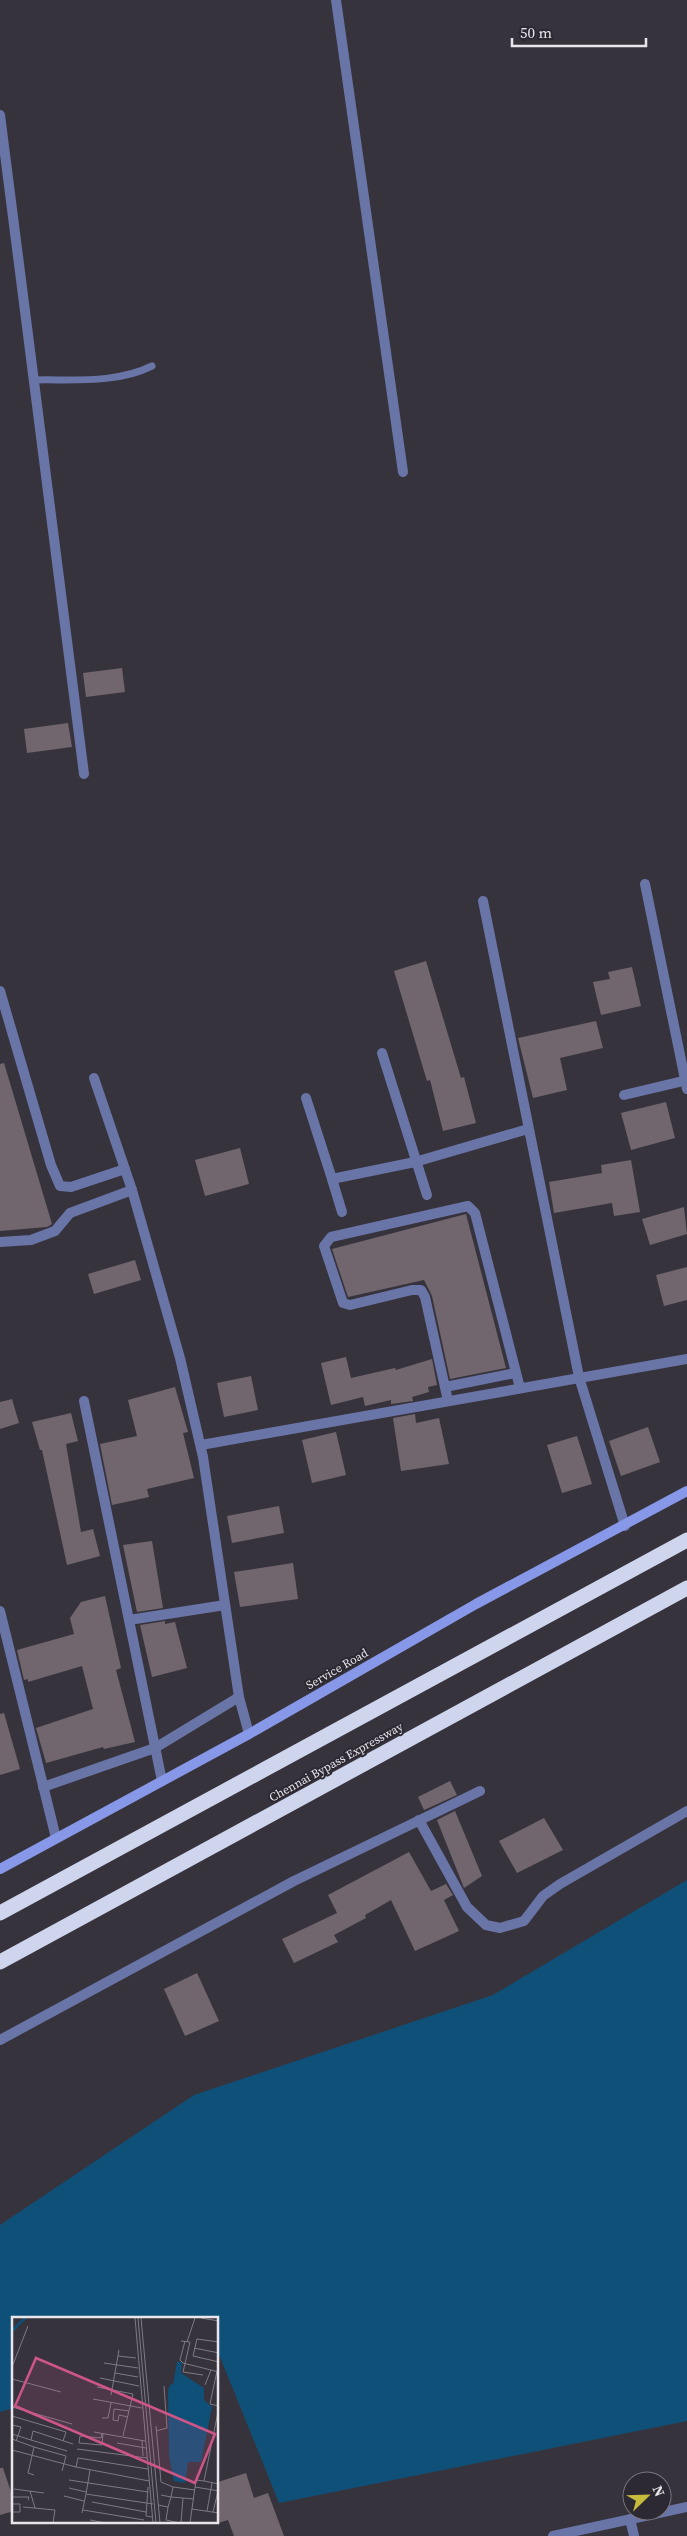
<svg xmlns="http://www.w3.org/2000/svg" width="687" height="2536" font-family="'Source Serif 4',serif">
  <style>
    .water { fill: #0f5078 }
    .building { fill: #71666e }
    .lines { fill: none; stroke-linecap: round; stroke-linejoin: round }
    .lane { stroke: #6a75a7; stroke-width: 7 }
    .street { stroke: #6a75a7; stroke-width: 10 }
    .secondary { stroke: #8898e8; stroke-width: 10 }
    .highway { stroke: #ced5ed; stroke-width: 15 }
    .labels { text-anchor: middle; dominant-baseline: central; stroke-width: 4; stroke-linejoin: round; paint-order: stroke }
    .street-label { font-size: 12px; fill: #e8e5ec; stroke: #2d2932 }
    .inset-river { fill: none; stroke: #0f5078; stroke-width: 2.5 }
    .inset-road { fill: none; stroke: #7e7a83; stroke-width: 1 }
    .view { fill: #cd5686; fill-opacity: 0.15; stroke: #cd5686; stroke-width: 2.5 }
    .inset-edge { fill: none; stroke: #e8e5ec; stroke-width: 2.5 }
  </style>
  <rect width="100%" height="100%" fill="#37333d"/>
  <path class="water" d="M687 1880V2421L279 2503 218 2352V2318H14V2408L0 2412V2225L194 2095 493 1995Z"/>
  <g class="building">
    <path d="M122 668 125 692 86 697 83 673Z"/>
    <path d="M68 723 72 747 27 753 24 729Z"/>
    <path d="M426 961 461 1078 464 1077 476 1123 443 1131 430 1080 427 1081 394 971Z"/>
    <path d="M632 967 641 1006 601 1015 593 982 610 979 608 972Z"/>
    <path d="M596 1021 603 1048 560 1058 567 1090 533 1098 518 1038Z"/>
    <path d="M4 1063 52 1224 47 1227 0 1231V1064Z"/>
    <path d="M666 1102 675 1138 631 1150 621 1113Z"/>
    <path d="M240 1148 249 1184 205 1196 195 1160Z"/>
    <path d="M631 1160 640 1212 614 1216 612 1203 554 1213 549 1182 602 1173 601 1165Z"/>
    <path d="M684 1207 687 1234 650 1245 642 1219Z"/>
    <path d="M466 1214 506 1368 450 1379 432 1296 424 1280 348 1297 332 1249Z"/>
    <path d="M135 1260 141 1280 94 1294 88 1274Z"/>
    <path d="M687 1267V1300L664 1306 656 1275Z"/>
    <path d="M346 1357 351 1378 395 1368 396 1370 432 1359 437 1385 428 1387 429 1392 412 1397 413 1401 391 1404V1400L365 1406 363 1397 331 1405 321 1363Z"/>
    <path d="M251 1376 258 1410 224 1417 217 1383Z"/>
    <path d="M175 1387 188 1432 183 1433 194 1478 147 1489 149 1497 112 1505 100 1444 137 1436 128 1400Z"/>
    <path d="M12 1399 19 1423 0 1429V1402Z"/>
    <path d="M71 1413 78 1441 66 1444 81 1532 93 1529 100 1556 67 1565 42 1450H40L32 1422Z"/>
    <path d="M415 1414 416 1423 439 1418 449 1464 401 1471 393 1418Z"/>
    <path d="M648 1427 660 1462 621 1476 609 1441Z"/>
    <path d="M336 1432 346 1475 312 1483 302 1440Z"/>
    <path d="M577 1436 592 1484 562 1493 547 1445Z"/>
    <path d="M279 1506 284 1533 232 1543 227 1516Z"/>
    <path d="M152 1541 163 1608 137 1612 123 1545Z"/>
    <path d="M293 1563 298 1599 240 1607 234 1572Z"/>
    <path d="M105 1596 121 1668 116 1670 135 1742 104 1749 103 1747 46 1763 36 1728 93 1709 82 1666 28 1682V1679L24 1680 17 1650 74 1634 70 1618 81 1602Z"/>
    <path d="M165 1621V1624L175 1622 187 1668 152 1677 140 1625Z"/>
    <path d="M4 1713 20 1769 0 1775V1714Z"/>
    <path d="M450 1781 457 1795 424 1810 418 1797Z"/>
    <path d="M455 1811 482 1876 464 1888 437 1820Z"/>
    <path d="M544 1818 563 1850 517 1873 499 1841Z"/>
    <path d="M409 1852 431 1891 446 1884 453 1895 444 1900 459 1931 415 1951 391 1900 365 1915 366 1918 334 1935 338 1942 294 1963 282 1939 337 1913 328 1895Z"/>
    <path d="M197 1973 219 2021 185 2036 164 1989Z"/>
    <path d="M0 2468H3L14 2501V2511L0 2515Z"/>
    <path d="M246 2473 254 2498 268 2493 284 2536H234L228 2520 218 2523V2482Z"/>
  </g>
  <g class="lines">
    <path class="lane" d="M33 380C72 379 116 384 152 366"/>
    <g class="street">
      <path d="M336 0 403 472"/>
      <path d="M0 115 84 774"/>
      <path d="M645 884 687 1089"/>
      <path d="M483 901 579 1377 625 1526"/>
      <path d="M0 991 51 1165 60 1186 71 1187 125 1169"/>
      <path d="M382 1053 427 1195"/>
      <path d="M94 1078 132 1190 180 1358 203 1457 239 1697 249 1734"/>
      <path d="M624 1095 687 1080"/>
      <path d="M306 1098 332 1179 415 1162 528 1129"/>
      <path d="M332 1179 342 1212"/>
      <path d="M0 1242 31 1240 55 1231 70 1213 132 1190"/>
      <path d="M445 1387 515 1373"/>
      <path d="M84 1401 162 1781"/>
      <path d="M448 1401 425 1297 421 1290H412L350 1305 343 1303 324 1246 331 1237 468 1206 475 1213 520 1388"/>
      <path d="M201 1445 687 1359"/>
      <path d="M0 1611 56 1838"/>
      <path d="M129 1620 225 1605"/>
      <path d="M43 1787 155 1748 239 1697"/>
      <path d="M419 1820 467 1907 486 1925 500 1928 524 1921 543 1896 560 1884 687 1811"/>
      <path d="M0 2040 294 1881 480 1791"/>
      <path d="M630 2519 634 2536"/>
      <path d="M553 2536 687 2507"/>
    </g>
    <path class="secondary" d="M0 1869 249 1734 476 1604 687 1491"/>
    <g class="highway">
      <path d="M0 1913 687 1540"/>
      <path d="M0 1962 687 1588"/>
    </g>
  </g>
  <g class="labels">
    <g class="street-label">
      <text transform="translate(337 1669) rotate(-30)">Service Road</text>
      <text transform="translate(336 1762) rotate(-29)">Chennai Bypass Expressway</text>
    </g>
  </g>
  <g transform="translate(12 2317)">
    <rect width="206" height="206" fill="#37333d"/>
    <path d="M165 45H170L169 56 192 71V83L200 90 189 145H176L173 166 162 164 157 139 156 74 158 68 161 67Z" fill="#0f5078"/>
    <path class="inset-river" d="M0 14 13 1"/>
    <path class="inset-road" d="M123 1 141 206M126 1 144 206M129 1 148 206M189 1 207 4M169 24 178 25 171 55 191 58M173 24 168 43 171 46 207 55M175 25 183 1M207 25 185 22 181 39 207 45M182 31 207 36M106 39 124 41M92 46 126 51M0 50 16 9M205 54 198 87 207 89M103 56 126 60M88 61 127 69M0 62 49 75M193 68 199 53M85 70 121 77 111 119M99 78 107 33M81 82 130 91M0 90 60 107M0 99 54 115 51 124M116 100 107 98 106 104 101 103 102 92 117 94M90 101H96L99 86M0 108 9 110 4 124M144 109 149 165 161 170 159 180 149 178M144 114 155 111 152 69M82 115 133 124M90 116 89 121 68 119 67 126 90 128 91 116M0 117 19 123M0 122 22 130 16 156 22 158M130 123 131 139M105 126 134 131M22 130 54 139 50 154M65 132 135 141M0 133 64 150 137 164M55 134 19 123 21 114 61 127M64 150 66 141 136 152M78 153 74 177 141 187M57 163 136 175M192 164 207 167M136 170 134 199 140 200M161 170 183 173M183 170 207 174M57 171 74 175M2 172 32 176M18 174 23 191M52 179 72 184M0 180H17L16 183M80 185 134 195M0 187H8V195H0M146 188 156 190 159 180 182 182M11 190 43 193 41 206M156 190 154 203 168 206M180 192 207 196M71 193 132 203M195 194 200 166M201 195 206 174M70 196 74 177M78 203 94 206M169 206 171 181M178 206 184 163 192 164 207 90"/>
    <path class="view" d="M24 41 203 117 183 166 3 89Z"/>
    <rect width="206" height="206" class="inset-edge"/>
  </g>
  <g transform="translate(647 2496) rotate(67)"><circle r="24" fill="#2d2932" stroke="#78747c"/>
  <path d="M0-4L9 19L0 12L-9 19Z" fill="#c7bb3c"/>
  <text y="-8" font-size="14" font-weight="bold" text-anchor="middle" fill="#e8e5ec">N</text>
  </g>
  <path d="M512 38v8h134v-8" fill="none" stroke="#e8e5ec" stroke-width="2.5"/>
  <text x="520" y="38" font-size="15" fill="#e8e5ec" stroke="#2d2932" stroke-width="4" paint-order="stroke">50 m</text>
</svg>
